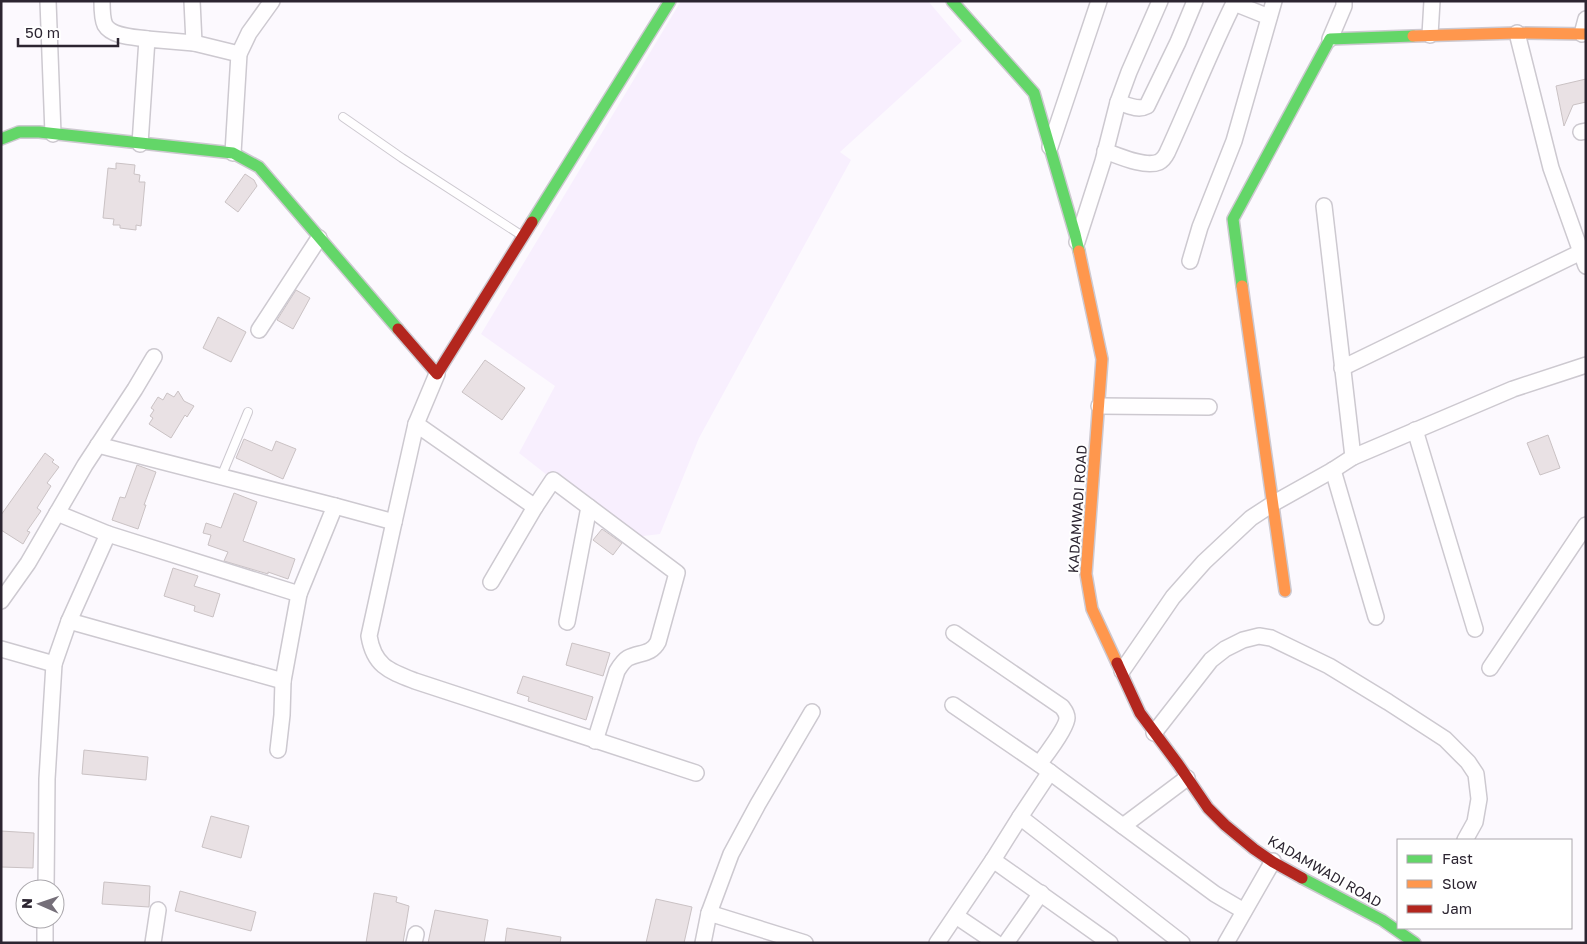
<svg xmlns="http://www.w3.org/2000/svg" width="1587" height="944" font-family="'Golos Text',sans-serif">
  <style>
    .built { fill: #f8effe }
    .building { fill: #e9e1e4; stroke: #cac2c4 }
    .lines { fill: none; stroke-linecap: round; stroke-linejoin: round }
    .lane-casing { stroke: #cdc9d0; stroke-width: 10 }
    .street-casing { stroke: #cdc9d0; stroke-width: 18 }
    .fast-casing { stroke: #cdc9d0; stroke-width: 14 }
    .slow-casing { stroke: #cdc9d0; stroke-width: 14 }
    .jam-casing { stroke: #cdc9d0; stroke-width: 14 }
    .lane { stroke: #fffeff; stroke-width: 8 }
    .street { stroke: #fffeff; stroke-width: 15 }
    .fast { stroke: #63d668; stroke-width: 11 }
    .slow { stroke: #ff974d; stroke-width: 11 }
    .jam { stroke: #b3261e; stroke-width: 11 }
    .labels { text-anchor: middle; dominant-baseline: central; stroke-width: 4; stroke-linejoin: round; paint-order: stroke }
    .street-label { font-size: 14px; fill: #2c2531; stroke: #fff }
  </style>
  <rect width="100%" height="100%" fill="#fcf9fe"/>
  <path class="built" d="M681 1H928L962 41 840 152 851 160 699 438 660 534 627 538 519 453 555 386 481 334Z"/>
  <g class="building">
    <path d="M1586 79V102L1573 105 1564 126 1556 86Z"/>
    <path d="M116 163 135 165 134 174 140 175 139 182H145L141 226 136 225V230L120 228V225H113L114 219 103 218 108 168 116 169Z"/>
    <path d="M245 174 254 180 257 186 238 212 225 202Z"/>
    <path d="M296 290 310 298 293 329 277 320Z"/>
    <path d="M218 317 246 332 231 362 203 348Z"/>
    <path d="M485 360 525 388 502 420 462 392Z"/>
    <path d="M178 391 184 401 194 406 187 417 185 415 171 438 149 424 153 418 150 416 154 410 151 408 158 397 163 400 167 393 174 397Z"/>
    <path d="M1548 435 1560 468 1540 475 1527 443Z"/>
    <path d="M244 439 272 451 276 441 296 449 283 479 236 458Z"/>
    <path d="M45 453 54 460 52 462 59 467 47 483 51 486 37 508 41 511 27 531 30 532 23 544 1 530V515Z"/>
    <path d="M137 465 156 472 144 505H146L138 529 112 520 120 497 125 498Z"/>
    <path d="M234 493 257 502 243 541 295 559 288 579 268 572V574L224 561 228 552 208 545 211 535 203 533 206 523 221 528Z"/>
    <path d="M602 529 622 543 613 555 593 540Z"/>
    <path d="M173 568 198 576 194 586 220 594 213 617 194 611 195 606 164 596Z"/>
    <path d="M572 643 610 653 603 676 566 665Z"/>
    <path d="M523 676 593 697 586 720 528 701 529 697 517 693Z"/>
    <path d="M84 750 148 757 146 780 82 774Z"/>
    <path d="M211 816 249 826 241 858 202 847Z"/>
    <path d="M1 831 34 833 33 868 1 867Z"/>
    <path d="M104 882 150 886 149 907 102 904Z"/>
    <path d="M180 891 256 912 251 931 175 911Z"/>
    <path d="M374 893 397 897 396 902 409 906 403 943H366Z"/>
    <path d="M656 899 692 907 684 943H646Z"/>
    <path d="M435 910 488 920 484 943H428Z"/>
    <path d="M507 928 561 937 560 943H505Z"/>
  </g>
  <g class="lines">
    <defs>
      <g id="lane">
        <path d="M343 117 402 158 521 235"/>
        <path d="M221 477 248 412"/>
      </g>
      <g id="street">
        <path d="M48 1 53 134"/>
        <path d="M102 1C102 8 102 19 105 25 112 37 135 37 147 39"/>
        <path d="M192 1 194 43"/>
        <path d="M1234 3 1269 17"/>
        <path d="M1517 33 1551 168 1586 266"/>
        <path d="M1582 34 1586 19"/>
        <path d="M1430 35 1432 1"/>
        <path d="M1330 39 1344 6V1"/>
        <path d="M1118 102C1127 105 1138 111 1147 106L1178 42 1195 1"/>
        <path d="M1581 132 1586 131"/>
        <path d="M140 144 147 39 194 43 239 54"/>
        <path d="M1050 147 1099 1"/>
        <path d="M1105 151C1119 156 1145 168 1159 162 1163 160 1165 157 1167 153 1190 103 1210 51 1235 1"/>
        <path d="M233 153 239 54 249 33 272 1"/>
        <path d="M1324 206 1353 457"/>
        <path d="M1077 242 1103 161 1118 102 1129 72 1160 1"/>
        <path d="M1190 261 1200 227 1234 141 1274 1"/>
        <path d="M259 330 319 238"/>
        <path d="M1342 368 1581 252"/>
        <path d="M1099 406 1209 407"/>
        <path d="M416 424 535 507 553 480 677 573 658 642C651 655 640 652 628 658 623 661 620 666 617 671L595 741"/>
        <path d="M1415 430 1475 629"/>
        <path d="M98 445 335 506 299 594 283 681 282 715 278 750"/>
        <path d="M1333 470 1376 617"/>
        <path d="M335 506 394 522 416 424 437 374"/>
        <path d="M57 513 108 534"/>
        <path d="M394 522 369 636C374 666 389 671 415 681L696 773"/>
        <path d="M491 582 535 507"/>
        <path d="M1 601 28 563 85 465 135 389 154 357"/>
        <path d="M69 621 283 681"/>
        <path d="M567 622 589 507"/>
        <path d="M954 633 1062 707C1065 711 1067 713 1067 718 1067 727 1046 755 1039 764"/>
        <path d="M1 649 54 664"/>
        <path d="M1490 668 1586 525"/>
        <path d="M1122 671 1173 597 1204 562 1251 518 1274 503 1333 470 1353 457 1513 389 1586 365"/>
        <path d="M953 705 1039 764 1215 894 1244 911"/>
        <path d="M1154 733 1211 660 1225 649 1243 640 1259 636 1271 638 1329 666 1388 702 1445 739 1468 762 1476 774 1479 799 1475 822 1465 840"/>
        <path d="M1020 817 1050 772"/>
        <path d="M1123 826 1187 778"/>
        <path d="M993 860 1110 943"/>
        <path d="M46 889 47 779 54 664 69 621 108 534 299 594"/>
        <path d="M709 913 731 854 758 804 812 712"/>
        <path d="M956 916 996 943"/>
        <path d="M45 943V919"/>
        <path d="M153 943 158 910"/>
        <path d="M414 943 416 934"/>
        <path d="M703 943 709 913 805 943"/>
        <path d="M937 943 993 860 1020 817 1182 943"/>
        <path d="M1006 943 1041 893"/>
        <path d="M1226 943 1273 861"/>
      </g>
      <g id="fast">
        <path d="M952 1 1034 93 1075 234 1079 251"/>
        <path d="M1 139 19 132H39L233 153 259 167 398 329"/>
        <path d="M532 222 670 1"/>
        <path d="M1242 286 1233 219 1330 39 1413 36"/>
        <path d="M1302 878 1382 920 1415 943"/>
      </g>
      <g id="slow">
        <path d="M1413 36 1517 33 1586 34"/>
        <path d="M1079 251 1102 359 1086 574 1092 609 1117 663"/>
        <path d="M1242 286 1285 591"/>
      </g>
      <g id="jam">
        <path d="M398 329 437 374 532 222"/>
        <path d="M1117 663 1140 713 1178 764 1208 808 1225 825 1254 849 1273 862 1302 878"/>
      </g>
    </defs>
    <use href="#lane" class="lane-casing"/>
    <use href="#street" class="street-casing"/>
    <use href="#fast" class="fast-casing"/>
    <use href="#slow" class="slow-casing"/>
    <use href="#jam" class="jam-casing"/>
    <use href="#lane" class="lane"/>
    <use href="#street" class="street"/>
    <use href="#fast" class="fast"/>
    <use href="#slow" class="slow"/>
    <use href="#jam" class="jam"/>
  </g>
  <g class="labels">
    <g class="street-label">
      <text transform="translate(1077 509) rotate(-86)">KADAMWADI ROAD</text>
      <text transform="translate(1325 871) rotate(30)">KADAMWADI ROAD</text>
    </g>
  </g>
  <rect width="1587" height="944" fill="none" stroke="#2c2531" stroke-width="5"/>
  <rect x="1397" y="839" width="175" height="90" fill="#ffffff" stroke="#aba8ad"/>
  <rect x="1407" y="855" width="25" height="8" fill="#63d668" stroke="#aba8ad"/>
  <text x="1442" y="864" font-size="15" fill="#2c2531">Fast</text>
  <rect x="1407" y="880" width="25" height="8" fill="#ff974d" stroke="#aba8ad"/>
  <text x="1442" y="889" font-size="15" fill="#2c2531">Slow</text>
  <rect x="1407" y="905" width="25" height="8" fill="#b3261e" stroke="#aba8ad"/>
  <text x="1442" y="914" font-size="15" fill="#2c2531">Jam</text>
  <g transform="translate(40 904) rotate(272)"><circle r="24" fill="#ffffff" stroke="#aba8ad"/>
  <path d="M0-4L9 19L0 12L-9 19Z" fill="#756f79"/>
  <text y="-8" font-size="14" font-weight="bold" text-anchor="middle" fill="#2c2531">N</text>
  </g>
  <path d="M18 38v8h100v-8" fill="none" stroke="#2c2531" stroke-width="2.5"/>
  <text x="25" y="38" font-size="15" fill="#2c2531" stroke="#ffffff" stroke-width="4" paint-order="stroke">50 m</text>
</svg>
